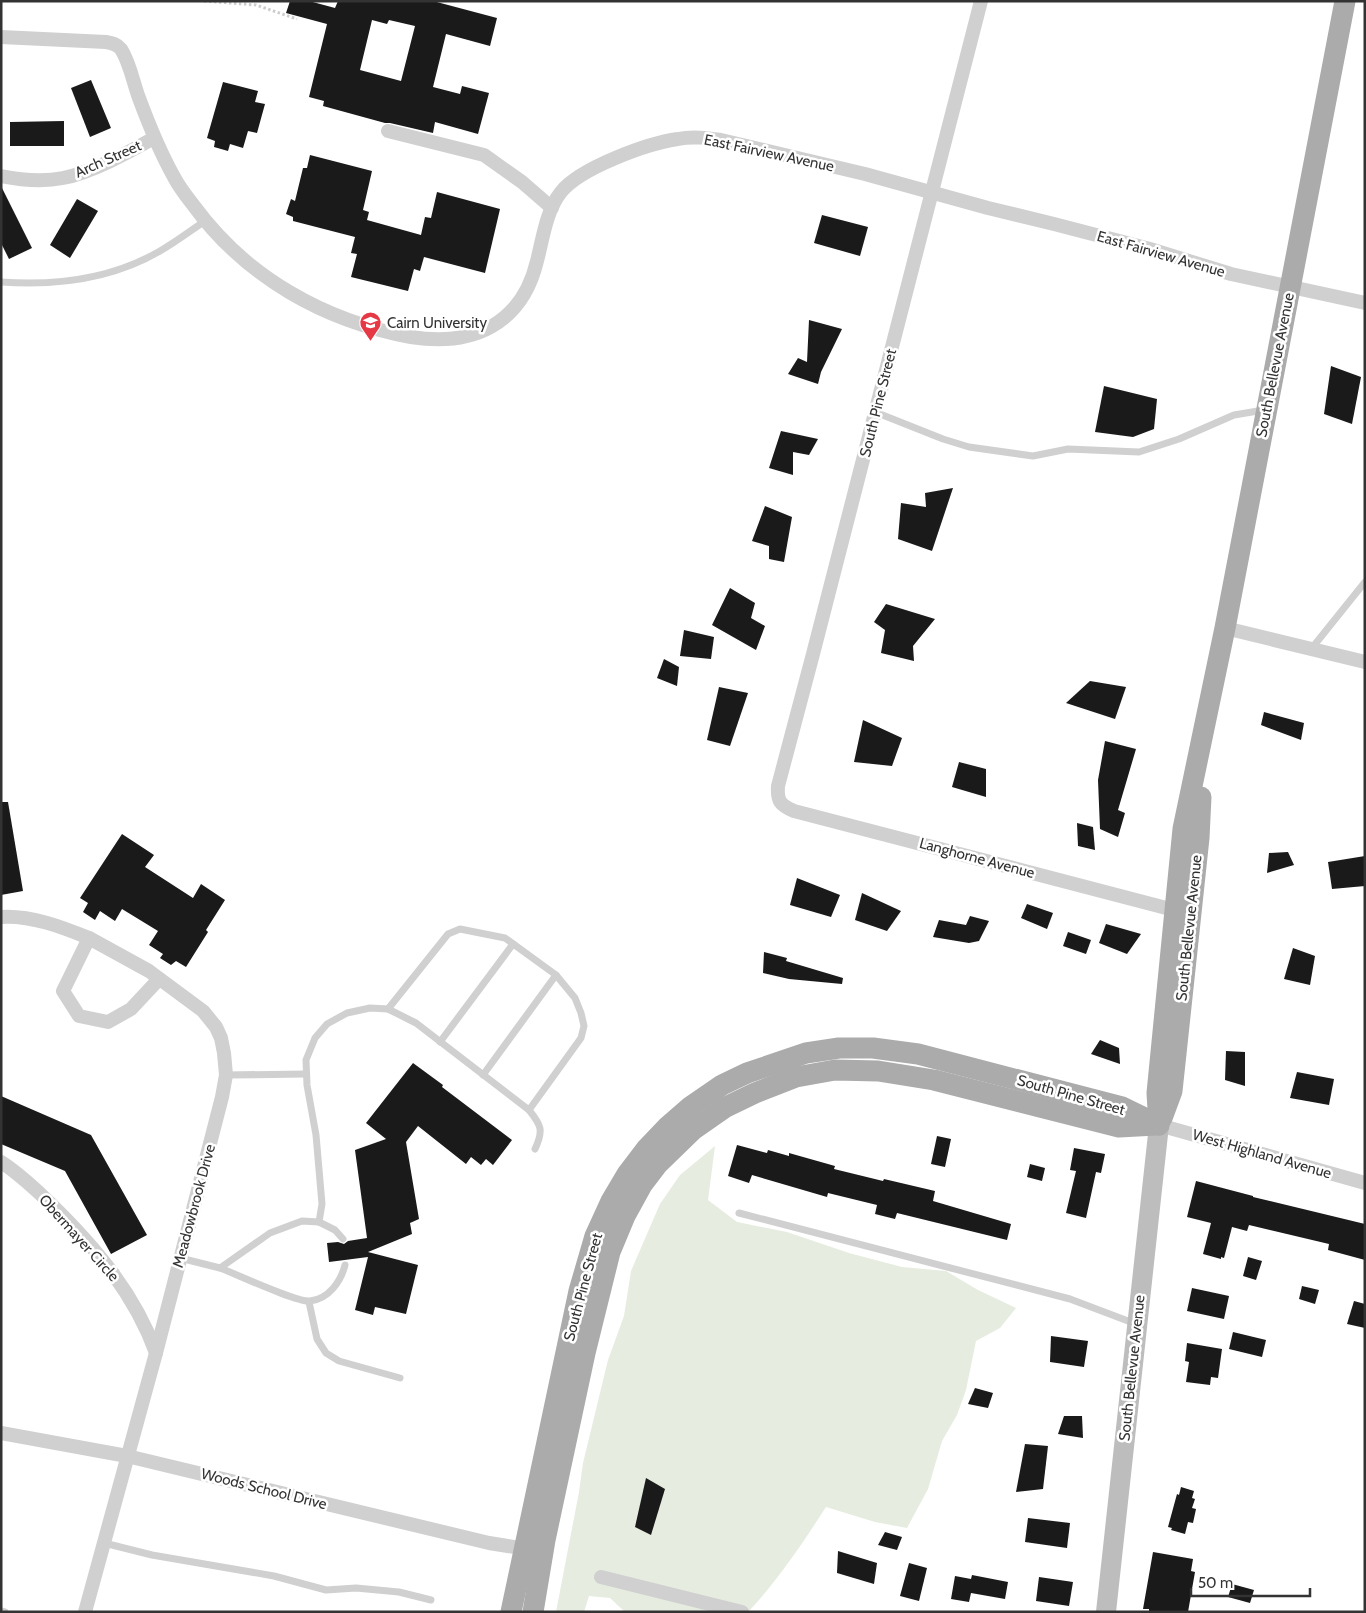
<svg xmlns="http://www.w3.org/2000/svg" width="1366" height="1613" font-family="Cabin,sans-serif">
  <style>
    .green { fill: #e6ecdf }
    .building { fill: #1a1a1a; fill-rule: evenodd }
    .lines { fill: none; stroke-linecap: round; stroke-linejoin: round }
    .path { stroke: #cdcdcd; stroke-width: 3; stroke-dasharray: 2.5 2.5; stroke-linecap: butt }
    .lane { stroke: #d0d0d0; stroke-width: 7 }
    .street { stroke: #d0d0d0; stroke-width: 14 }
    .secondary { stroke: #bdbdbd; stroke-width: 20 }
    .primary { stroke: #ababab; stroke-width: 21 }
    .labels { text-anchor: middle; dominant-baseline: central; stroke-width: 5; stroke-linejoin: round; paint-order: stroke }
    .street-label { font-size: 15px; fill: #333; stroke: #fff }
    .poi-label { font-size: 15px; fill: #333; stroke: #fff; text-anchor: start }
  </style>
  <rect width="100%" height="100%" fill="#fff"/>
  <path class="green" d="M715 1146 708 1200 737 1222 787 1232 849 1253 902 1267 946 1271 978 1290 1016 1308 1000 1328 976 1341 966 1390 957 1415 942 1441 928 1489 907 1528 875 1522 826 1507C802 1544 778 1580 748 1612H625L610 1598 589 1596 584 1612H556L579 1492 583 1463 608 1360 624 1316 631 1271 660 1204 680 1175Z"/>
  <g class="building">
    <path d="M290 1H309L335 8 338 1H433L497 18 490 46 446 34 433 87 460 94 462 86 489 93 478 134 435 122 433 133 390 123H385L323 106 324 101 309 97 327 24 286 13ZM372 20 387 24 389 20 415 26 401 81 360 70Z"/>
    <path d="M91 80 111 128 90 137 71 88Z"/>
    <path d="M223 82 258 91 255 102 265 104 257 133 248 131 243 148 230 144 228 151 214 147 215 141 207 138Z"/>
    <path d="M64 121V146H10V122Z"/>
    <path d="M310 155 372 171 363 210 369 212 367 220 421 235 425 217 431 218 437 192 500 209 485 273 424 257 420 271 414 269 408 291 351 277 357 254 351 253 355 237 293 221V217L286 214 291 199 295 201 303 168H307Z"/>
    <path d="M1 186 32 248 9 259 1 243Z"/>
    <path d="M77 199 98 211 70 258 50 245Z"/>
    <path d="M822 215 868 227 860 256 814 243Z"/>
    <path d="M809 320 842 329 821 372 818 384 788 374 798 358 807 362Z"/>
    <path d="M1331 366 1361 377 1352 424 1324 414Z"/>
    <path d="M1104 386 1157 399 1154 429 1133 437 1095 432Z"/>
    <path d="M781 431 818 439 809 455 793 452V475L769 468Z"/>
    <path d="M953 488 932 551 898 539 901 503 926 507 925 493Z"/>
    <path d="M765 506 792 517 784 562 769 559V546L752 541Z"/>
    <path d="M730 588 755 603 751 618 765 626 756 650 712 625Z"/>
    <path d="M886 604 935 619 913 646 914 661 881 653 885 630 874 622Z"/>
    <path d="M684 630 714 637 711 659 680 656Z"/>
    <path d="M664 659 679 667 677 686 657 678Z"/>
    <path d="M1090 681 1126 687 1115 719 1066 703Z"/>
    <path d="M719 687 748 693 730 746 707 740Z"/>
    <path d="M1264 712 1304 723 1301 740 1261 725Z"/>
    <path d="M863 720 902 738 892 766 854 762Z"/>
    <path d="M1105 741 1136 749 1118 810 1125 813 1118 837 1100 829 1098 780Z"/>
    <path d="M959 762 986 769V797L952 787Z"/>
    <path d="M1 802H8L23 891 1 895Z"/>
    <path d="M1077 823 1093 827 1095 850 1078 846Z"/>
    <path d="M122 834 154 855 145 867 193 898 201 884 225 900 206 930 208 932 186 967 176 961 171 965 160 958 163 954 149 945 158 931 122 909 115 921 100 911 95 920 83 912 88 903 80 898Z"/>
    <path d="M1288 852 1294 865 1267 873 1269 853Z"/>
    <path d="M1365 856V886L1332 889 1328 862Z"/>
    <path d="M797 878 840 895 831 917 790 905Z"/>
    <path d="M862 893 901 911 887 931 855 920Z"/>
    <path d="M1027 904 1053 913 1047 929 1021 918Z"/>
    <path d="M970 916 989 921 979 941 969 943 933 937 939 920 966 925Z"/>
    <path d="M1106 924 1141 934 1127 954 1099 943Z"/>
    <path d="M1068 932 1091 940 1086 954 1063 946Z"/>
    <path d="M1293 948 1315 956 1310 985 1284 979Z"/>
    <path d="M764 952 787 958 786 961 843 978 842 984 789 979 763 973Z"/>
    <path d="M1100 1040 1119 1048 1120 1064 1091 1054Z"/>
    <path d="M1226 1051 1245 1052V1086L1225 1080Z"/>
    <path d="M413 1063 443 1085 442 1087 512 1140 493 1165 486 1159 481 1165 471 1157 466 1164 418 1126 406 1142 419 1219 410 1223 412 1234 368 1252 418 1265 406 1314 375 1307 373 1315 355 1310 368 1257 329 1262 327 1243 338 1242 344 1244 348 1241 367 1238 355 1150 386 1139 366 1123Z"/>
    <path d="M1297 1072 1334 1079 1329 1105 1290 1098Z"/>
    <path d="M1 1096 91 1135 147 1235 111 1254 65 1171 1 1144Z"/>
    <path d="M937 1136 951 1139 945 1167 931 1164Z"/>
    <path d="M737 1145 767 1153 768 1150 789 1156V1153L835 1166 834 1169 883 1181 884 1179 935 1191 933 1201 1011 1224 1007 1240 897 1213 895 1219 875 1214 877 1205 828 1193 827 1197 752 1175 749 1183 728 1176Z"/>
    <path d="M1074 1148 1105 1154 1101 1173 1096 1172 1086 1218 1066 1213 1076 1171 1070 1170Z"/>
    <path d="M1030 1164 1045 1168 1042 1181 1027 1177Z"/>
    <path d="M1196 1181 1253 1196V1197L1365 1224V1260L1328 1250 1329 1244 1249 1225 1247 1231 1232 1227 1224 1258 1221 1257V1259L1203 1254 1211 1223 1187 1217Z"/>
    <path d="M1248 1257 1262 1261 1256 1280 1243 1276Z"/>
    <path d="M1302 1286 1319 1290 1315 1304 1299 1299Z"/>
    <path d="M1192 1288 1229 1296 1224 1319 1187 1311Z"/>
    <path d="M1354 1301 1365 1304V1328L1347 1324Z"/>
    <path d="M1233 1332 1266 1340 1262 1357 1229 1349Z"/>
    <path d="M1051 1336 1088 1341 1084 1367 1050 1362Z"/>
    <path d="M1187 1343 1222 1349 1218 1378 1211 1377 1210 1385 1186 1382 1189 1362 1185 1361Z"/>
    <path d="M975 1388 993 1393 988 1408 968 1404Z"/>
    <path d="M1064 1416H1082L1083 1438 1058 1434Z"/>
    <path d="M1025 1444 1048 1446 1043 1489 1016 1492Z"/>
    <path d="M646 1478 665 1489 651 1535 635 1527Z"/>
    <path d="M1181 1487 1194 1491 1192 1498 1195 1499 1192 1508 1196 1509 1193 1523 1188 1522 1185 1534 1171 1530 1172 1528 1168 1527 1177 1494 1179 1495Z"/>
    <path d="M1028 1518 1070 1523 1067 1548 1025 1542Z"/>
    <path d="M885 1532 902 1537 897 1550 878 1545Z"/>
    <path d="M838 1551 877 1563 874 1584 837 1573Z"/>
    <path d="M1153 1552 1193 1559 1191 1571 1195 1572 1188 1612H1149V1609H1143Z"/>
    <path d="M909 1563 927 1568 919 1601 900 1596Z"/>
    <path d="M972 1575 1008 1582 1005 1599 971 1593 969 1602 951 1599 955 1576 971 1579Z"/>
    <path d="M1039 1577 1073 1582 1069 1606 1036 1601Z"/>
    <path d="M1232 1584 1254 1590 1250 1603 1228 1597Z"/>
  </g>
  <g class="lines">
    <path class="path" d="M204 1 256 5 297 19"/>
    <g class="lane">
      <path d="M1 282C56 286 112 279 160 251 176 242 190 231 205 221"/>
      <path d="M875 412 943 439 969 447 1033 456 1068 449 1139 452 1179 439 1234 415 1264 410"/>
      <path d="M1312 648 1365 582"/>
      <path d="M388 1009 448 934 460 929 505 938 556 975 575 998 581 1013 584 1026 581 1038 529 1110"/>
      <path d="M440 1042 513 944"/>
      <path d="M226 1075 306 1074"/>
      <path d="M483 1075 556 975"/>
      <path d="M739 1213 1070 1299 1136 1324"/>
      <path d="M319 1222 335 1230 343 1239"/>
      <path d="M180 1258 220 1268 270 1233 302 1221 319 1222 322 1204 316 1135 307 1085 306 1060 315 1038 327 1024 347 1013 370 1008 388 1009 416 1023 529 1110C541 1125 544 1130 535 1149"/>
      <path d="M220 1268C236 1274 298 1303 310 1301 329 1299 341 1281 345 1265"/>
      <path d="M309 1302 317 1339 326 1353 339 1361 400 1378"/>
      <path d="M104 1543 152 1555 274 1576 326 1590 356 1588 399 1592 431 1600"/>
      <path d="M1 1611 5 1612"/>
    </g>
    <g class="street">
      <path d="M981 1 813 654 778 786C777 801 780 805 794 811L1174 910"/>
      <path d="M1 37 106 42C112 43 117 44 121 49 130 63 133 82 139 98 149 125 160 152 174 177 179 187 187 197 194 206 246 277 324 321 411 337 473 347 522 324 537 261 543 238 546 211 561 192 580 168 648 143 678 139 693 136 707 138 721 140L865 174 988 208 1054 224 1150 249 1231 274 1365 303"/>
      <path d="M388 131 484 155 522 182 552 208"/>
      <path d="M1 176C21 180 43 182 63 178 91 173 129 152 154 138"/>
      <path d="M1225 628 1365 662"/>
      <path d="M1 917C31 915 62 927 89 938L63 991 79 1016 108 1022 131 1009 159 979"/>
      <path d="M1159 1125 1365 1183"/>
      <path d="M1 1162C20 1174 35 1189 51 1204 95 1247 135 1294 156 1353"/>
      <path d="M1 1433 127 1456 489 1543 533 1550"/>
      <path d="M601 1577 742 1612"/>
      <path d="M85 1612 156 1353 222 1097 226 1075 224 1053 221 1038 216 1027 203 1011 149 971 89 938"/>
    </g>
    <path class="secondary" d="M1106 1612 1159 1125"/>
    <g class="primary">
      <path d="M1162 1118 1172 1091 1199 838 1201 797"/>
      <path d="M1159 1125 1157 1093 1183 829 1225 628 1345 1"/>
      <path d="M511 1612 579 1291 595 1236 611 1201 627 1174 646 1149 667 1127 690 1107 722 1085 747 1073 806 1053 839 1048H873L918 1054 1122 1107 1159 1125"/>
      <path d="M533 1612 545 1540 585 1353 610 1252 625 1216 642 1185 658 1164 693 1130 726 1107 755 1093 796 1077 835 1070 878 1071 934 1080 1119 1127 1156 1125"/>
    </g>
  </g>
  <defs>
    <symbol id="university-pin" viewBox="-11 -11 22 30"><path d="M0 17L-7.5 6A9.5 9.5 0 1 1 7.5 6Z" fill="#e63946" stroke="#fff"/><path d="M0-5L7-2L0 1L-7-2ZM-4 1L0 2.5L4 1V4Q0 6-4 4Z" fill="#fff"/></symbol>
  </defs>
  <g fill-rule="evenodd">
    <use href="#university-pin" x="358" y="310" width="25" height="34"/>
  </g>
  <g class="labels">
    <g class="street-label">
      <text transform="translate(769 153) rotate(12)">East Fairview Avenue</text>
      <text transform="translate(108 159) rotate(-24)">Arch Street</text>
      <text transform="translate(1161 254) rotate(16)">East Fairview Avenue</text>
      <text transform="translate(1275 365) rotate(-79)">South Bellevue Avenue</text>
      <text transform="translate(878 403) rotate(-76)">South Pine Street</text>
      <text transform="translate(977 858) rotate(15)">Langhorne Avenue</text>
      <text transform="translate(1189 928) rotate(-84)">South Bellevue Avenue</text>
      <text transform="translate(1071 1095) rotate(16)">South Pine Street</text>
      <text transform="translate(1262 1154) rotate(16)">West Highland Avenue</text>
      <text transform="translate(194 1206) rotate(-75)">Meadowbrook Drive</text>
      <text transform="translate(79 1238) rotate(48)">Obermayer Circle</text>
      <text transform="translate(583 1287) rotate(-75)">South Pine Street</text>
      <text transform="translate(1132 1368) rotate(-84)">South Bellevue Avenue</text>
      <text transform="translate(264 1489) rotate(14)">Woods School Drive</text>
    </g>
    <g class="poi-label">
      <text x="387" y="323">Cairn University</text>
    </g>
  </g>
  <rect width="1366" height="1613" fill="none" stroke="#333333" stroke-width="5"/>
  <path d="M1191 1588v8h119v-8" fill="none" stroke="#333333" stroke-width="2.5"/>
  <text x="1198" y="1588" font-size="15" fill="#333333" stroke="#ffffff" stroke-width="4" paint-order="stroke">50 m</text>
</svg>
